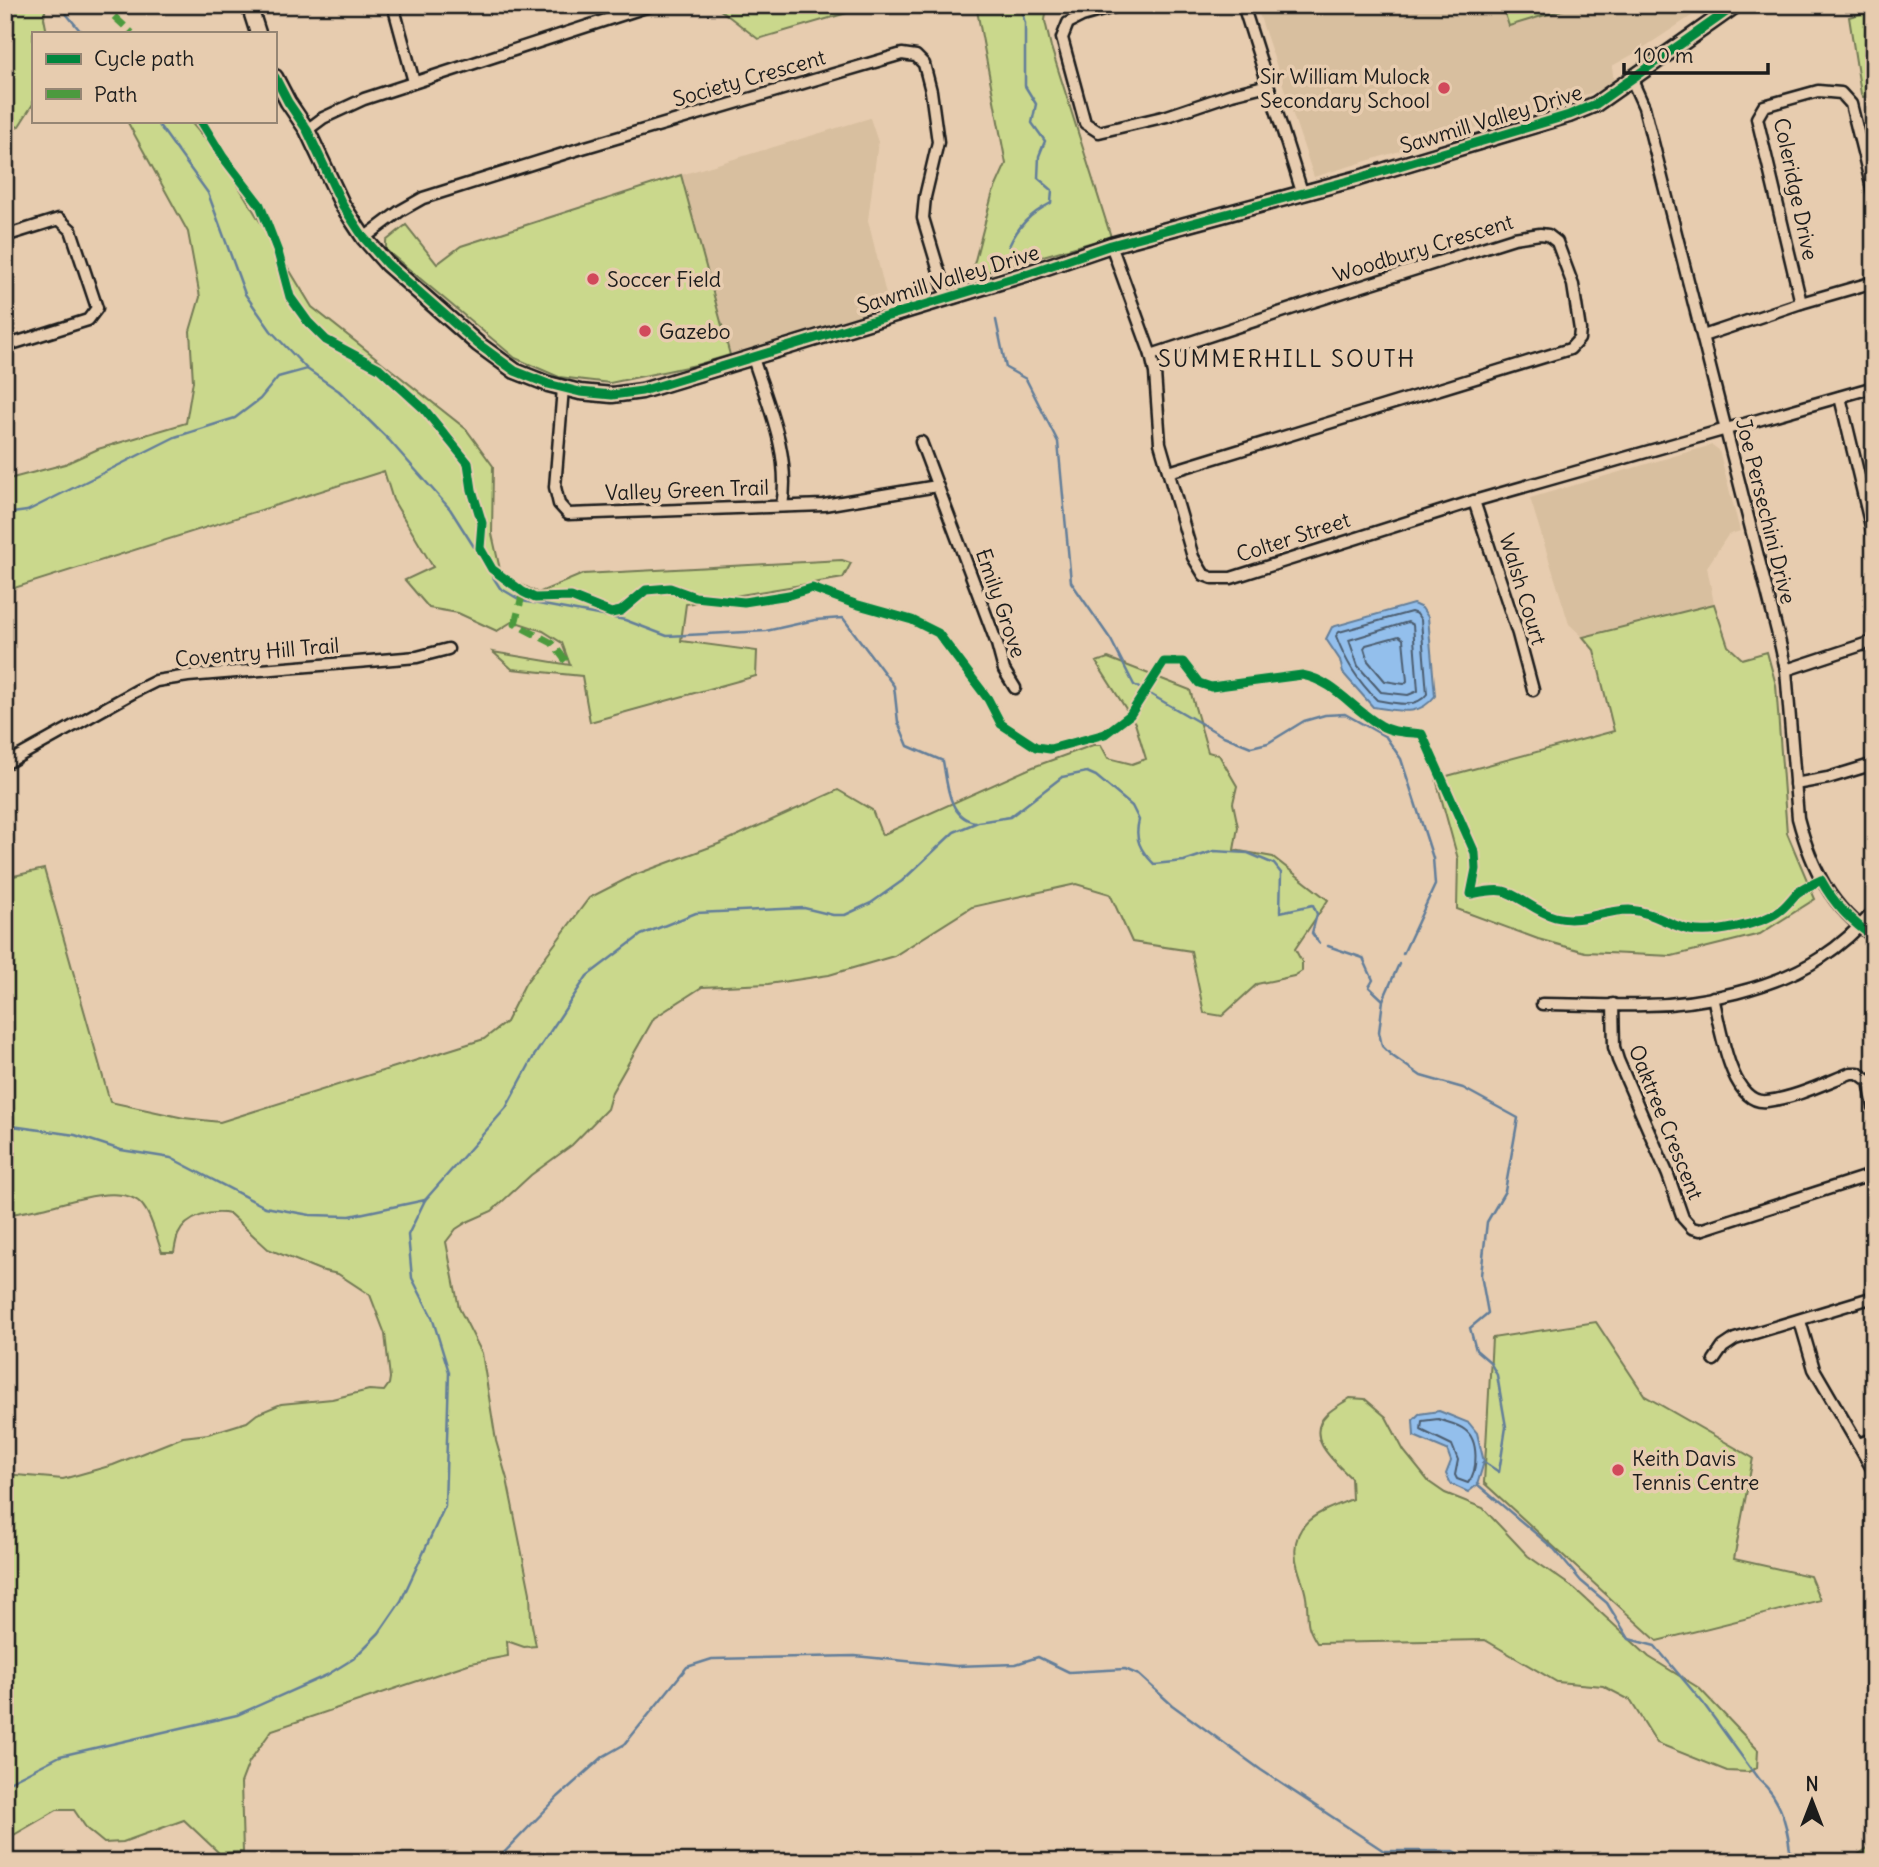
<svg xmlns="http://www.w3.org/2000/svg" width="1879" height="1867" font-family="Delius,sans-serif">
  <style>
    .built { fill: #d8bf9f }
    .green { fill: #cad88c; stroke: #737a54; stroke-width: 2 }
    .water { fill: #93bfec; stroke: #637e99; stroke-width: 2 }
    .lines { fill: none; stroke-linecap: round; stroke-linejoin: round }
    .shore { stroke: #4c5d6f; stroke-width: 2 }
    .stream { stroke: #637e99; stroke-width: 2.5 }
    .street-casing { stroke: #1c1c1c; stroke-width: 15 }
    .secondary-casing { stroke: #1c1c1c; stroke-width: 19 }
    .street { stroke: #e7ccaf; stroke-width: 10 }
    .secondary { stroke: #e7ccaf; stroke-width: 14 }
    .quiet { stroke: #4c9a3e; stroke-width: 7; stroke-dasharray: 14 7; stroke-linecap: butt }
    .cycleway-casing { stroke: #e7ccaf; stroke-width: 13 }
    .cycleway { stroke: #00873e; stroke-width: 9 }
    .poi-dot { fill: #d1495b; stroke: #e7ccaf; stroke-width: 2.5 }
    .labels { text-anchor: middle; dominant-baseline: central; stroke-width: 7; stroke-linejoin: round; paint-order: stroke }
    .poi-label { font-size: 21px; fill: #1c1c1c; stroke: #e7ccaf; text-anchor: start }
    .street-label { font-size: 21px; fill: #1c1c1c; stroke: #e7ccaf }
    .neighbourhood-label { font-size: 23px; letter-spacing: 2px; fill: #1c1c1c; stroke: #e7ccaf }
  </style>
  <rect width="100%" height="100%" fill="#e7ccaf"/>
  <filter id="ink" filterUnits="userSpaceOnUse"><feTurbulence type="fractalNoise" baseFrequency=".0143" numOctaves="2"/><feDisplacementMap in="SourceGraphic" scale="14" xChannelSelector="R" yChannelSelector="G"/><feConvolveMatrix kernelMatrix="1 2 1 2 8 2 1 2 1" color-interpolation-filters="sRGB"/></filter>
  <g filter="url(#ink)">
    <g class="built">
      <path d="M1256 5H1708L1637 52 1612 66 1614 83 1594 92 1314 177Z"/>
      <path d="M870 118 878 142 868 220 889 307 730 355 681 175Z"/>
      <path d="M1712 445 1719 450 1740 531 1728 535 1707 567 1714 604 1583 637 1569 624 1530 498Z"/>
    </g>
    <g class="green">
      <path d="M5 5H46L44 18 47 33H33V104L19 126 5 131Z"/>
      <path d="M714 5H874L758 39Z"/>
      <path d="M976 5H1047L1045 21 1051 47 1111 237 971 276 992 195 1006 164Z"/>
      <path d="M1502 5H1578L1509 26Z"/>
      <path d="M1867 12 1874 49V94L1863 97 1861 94 1849 17Z"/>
      <path d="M127 121H190L222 159 312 307 466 429 493 466 492 534 501 574 538 593 583 574 842 560 851 563 843 578 686 604 681 641 757 651 756 676 590 722 582 676 512 669 493 652 570 665 562 643 543 631 513 621 497 631 458 613 429 608 405 580 433 567 393 500 384 471 5 591V480L65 464 98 449 186 423 193 381 190 331 200 297 188 232Z"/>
      <path d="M681 175 730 355 696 365 610 383 559 377 515 358 386 250V241L406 225 437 264 461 246Z"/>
      <path d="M1714 604 1728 646 1742 659 1767 652 1776 685 1787 833 1815 899 1760 934 1672 956 1585 952 1538 939 1457 909 1458 859 1436 779 1614 731 1594 650 1583 637Z"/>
      <path d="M1108 658 1190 690 1208 752 1219 755 1237 786 1233 803 1238 827 1234 850 1273 857 1328 900 1295 949 1302 962V971L1294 976 1257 984 1222 1016 1204 1013 1191 951 1132 942 1110 894 1076 884 972 907 894 956 829 975 768 984 702 987 654 1018 612 1092 607 1109 572 1145 531 1175 492 1211 467 1222 456 1229 446 1242 459 1308 482 1353 496 1441 507 1479 530 1593 531 1620 536 1646 524 1647 507 1641 508 1656 471 1663 272 1730 249 1762 241 1783 243 1852 219 1853 184 1820 123 1842 104 1843 87 1829 74 1810H57L5 1840V1474L63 1479 113 1465 183 1437 208 1434 247 1422 257 1414 281 1404 332 1399 369 1390 384 1391 389 1384 390 1378 385 1334 370 1295 338 1274 320 1270 268 1249 230 1214C212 1210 186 1216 178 1235 176 1240 175 1247 174 1252H162C156 1238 153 1218 143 1206 124 1181 67 1203 43 1208 30 1211 18 1212 5 1216V878L44 869 110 1102 184 1118 220 1122 484 1039 506 1022 525 984 589 898 632 876 721 843 838 790 872 810 882 835 1033 767 1093 745H1101L1108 758 1132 764 1146 759 1135 723 1096 662Z"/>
      <path d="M1596 1322 1645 1396 1753 1458 1734 1559 1810 1576 1820 1600 1657 1641 1484 1483 1492 1338Z"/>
      <path d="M1350 1398 1365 1399 1386 1417 1404 1451 1429 1482 1445 1493 1483 1508 1528 1556 1575 1589 1649 1657 1699 1688 1758 1750 1757 1768 1748 1772 1727 1771 1657 1743 1630 1700 1603 1686 1557 1682 1485 1640 1317 1643C1303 1621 1310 1619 1306 1597 1304 1584 1298 1572 1296 1560 1290 1520 1321 1512 1352 1499L1351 1478C1335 1462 1303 1437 1327 1414 1333 1408 1343 1403 1350 1398Z"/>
      <path d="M1874 1788V1862H1824L1855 1857 1873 1844Z"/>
    </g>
    <g class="water">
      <path d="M1413 604 1422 608 1428 617 1435 696C1418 718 1398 710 1373 707L1343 673 1340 660 1326 639 1332 627Z"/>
      <path d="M1439 1411 1469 1423 1477 1433 1484 1462 1477 1485 1468 1492 1451 1484 1446 1474 1451 1461 1447 1450 1414 1436 1413 1420 1419 1414Z"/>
    </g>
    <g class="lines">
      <g class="shore">
        <path d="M1411 612 1417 614 1421 620 1427 694C1416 709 1394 703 1377 700 1357 680 1346 662 1336 636L1339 632Z"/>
        <path d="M1408 622 1413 625 1418 691 1408 695 1381 692 1358 666 1349 640Z"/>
        <path d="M1399 636 1403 639 1407 681 1404 684 1385 681 1368 661 1364 648 1366 645Z"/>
        <path d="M1438 1419C1446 1422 1458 1424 1465 1430 1479 1440 1478 1471 1468 1483L1457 1479 1455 1475 1458 1460 1452 1445 1421 1430 1422 1421Z"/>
      </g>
      <g class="stream">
        <path d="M59 5 82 33"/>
        <path d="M156 121 208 193 245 294 271 331 307 369 339 391 389 440 450 509 500 588 522 601 625 620 667 636 766 631 815 620 843 618 894 686 898 722 908 746 943 761C947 782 948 818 975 822"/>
        <path d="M1009 246C1019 225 1030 214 1051 203L1052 190 1038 178 1039 156 1045 141 1032 123 1036 104 1025 86V23L1020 5"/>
        <path d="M996 320 1006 368 1026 379 1058 442 1071 582 1111 640 1134 685 1141 689"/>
        <path d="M5 514 27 511 175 437 235 418 260 399 278 377 307 369"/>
        <path d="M1150 694 1221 735 1251 747 1268 743 1304 721 1325 715 1345 714 1386 737 1401 759 1433 858 1435 885 1403 954"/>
        <path d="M1328 946 1363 958 1373 980 1369 987 1383 1000"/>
        <path d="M1399 964 1383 1000 1379 1032 1382 1046 1391 1055 1421 1076 1463 1088 1518 1118 1505 1191 1487 1222 1481 1275 1488 1313 1470 1328 1476 1350 1490 1362 1497 1375 1506 1427 1499 1472 1484 1462 1482 1463"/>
        <path d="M5 1125 75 1135 121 1150 171 1158 265 1207 310 1215 350 1216 425 1200"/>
        <path d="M1477 1484 1554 1549 1581 1581 1607 1603 1629 1639 1655 1646 1703 1703 1759 1780C1783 1799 1789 1833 1791 1862"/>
        <path d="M5 1784 60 1756 237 1715 327 1675 353 1659 379 1633 401 1601 445 1506 449 1372 432 1317 412 1278 408 1235 425 1200 506 1108 534 1056 587 976 641 935 696 913 804 908 833 915H845L871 903 902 881 954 832 978 822 1010 817 1062 777 1087 772 1096 776 1132 806 1139 820C1134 839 1140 850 1154 864L1184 861 1214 851 1248 853 1274 864 1281 873 1280 912 1313 905 1317 914 1312 933 1319 943"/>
        <path d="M495 1862 558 1797 604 1756 625 1744 687 1667 712 1659 855 1656 956 1666 1016 1664 1038 1657 1069 1672 1125 1669 1139 1675 1172 1705 1261 1770 1384 1851H1454L1475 1862"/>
        <path d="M1674 1862H1693"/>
      </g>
      <defs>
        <g id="street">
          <path d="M393 5 414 82"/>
          <path d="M1121 5 1082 16 1068 23 1062 38 1085 123 1099 132 1167 116 1232 94 1268 85"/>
          <path d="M1243 5 1302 192"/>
          <path d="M1631 78 1644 107 1780 643 1786 670 1798 818C1811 867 1831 908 1874 937"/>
          <path d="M307 130 323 118 364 99 652 5"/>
          <path d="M5 236 59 219 71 230 97 308 88 320 5 346"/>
          <path d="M364 238 400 211 423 198 579 149 902 54 916 56 924 64 931 91 938 142 925 197 923 218 947 298"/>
          <path d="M1111 245 1151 355 1155 373 1160 443 1193 557 1204 575 1212 578H1231L1474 501 1874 387"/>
          <path d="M1801 303 1757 118 1764 106 1818 91 1841 93 1851 104 1874 196"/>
          <path d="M1703 336 1801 303 1874 282"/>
          <path d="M1151 355 1309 303 1514 238 1540 234 1548 235 1557 242 1573 285 1580 330 1579 339 1570 349 1169 472"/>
          <path d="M753 358C768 405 791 455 782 506"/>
          <path d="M563 388 555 487 559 504 568 514 824 505 937 486"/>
          <path d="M1840 397 1874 539"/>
          <path d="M921 442 997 644 1004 670 1015 688"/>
          <path d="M1474 501 1518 634 1533 690"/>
          <path d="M1786 670 1874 641"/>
          <path d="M5 764 136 691 156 681 188 676 417 657 448 649"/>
          <path d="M1795 784 1828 778 1874 764"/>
          <path d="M1713 997C1720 1024 1730 1106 1767 1101 1795 1098 1825 1083 1851 1073H1858L1869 1081 1874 1107"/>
          <path d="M1542 1004C1576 1004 1610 1006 1644 1005 1699 1005 1776 988 1822 957 1842 944 1859 928 1874 911"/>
          <path d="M1613 1004 1614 1047 1618 1060 1668 1175 1683 1218 1692 1228 1700 1230 1874 1174"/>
          <path d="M1800 1321 1814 1369 1874 1472"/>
          <path d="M1714 1360 1723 1347 1735 1339 1874 1297"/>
          <path d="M1858 1444 1874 1439"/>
        </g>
        <g id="secondary">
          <path d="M249 5 258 33"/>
          <path d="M275 77 288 102 307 130 343 206 364 238 387 264 478 344 515 371 548 384 580 392 612 395 642 391 1026 274 1111 245 1359 178 1569 115 1596 104 1736 5"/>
        </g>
      </defs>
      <use href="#street" class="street-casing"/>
      <use href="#secondary" class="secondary-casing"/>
      <use href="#street" class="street"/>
      <use href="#secondary" class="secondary"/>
      <g class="quiet">
        <path d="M97 5 105 8 132 33"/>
        <path d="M523 592 515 624 552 643 566 661"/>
      </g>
      <defs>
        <g id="cycleway">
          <path d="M275 77 288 102 307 130 343 206 364 238 387 264 478 344 515 371 548 384 580 392 612 395 642 391 1026 274 1111 245 1359 178 1569 115 1596 104 1736 5"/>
          <path d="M201 121 223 157 260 205 278 252 290 297 308 322 326 340 379 368 424 409 468 463 472 490 482 523 480 548 492 569 523 592 535 598 571 597 611 613 621 611 646 590 670 588 695 597 744 602 789 595 812 588 855 604 912 620 938 633 988 699 1001 724 1036 747 1050 749 1105 734 1130 715 1164 662H1183L1199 683 1211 687 1302 675C1335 681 1352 709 1380 725 1392 733 1408 732 1422 734L1475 853 1476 869 1471 894C1481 892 1493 889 1503 891 1517 894 1536 912 1555 917 1581 924 1604 910 1629 910 1651 911 1669 925 1690 930 1711 935 1761 924 1778 912 1786 907 1791 899 1797 893 1804 888 1813 884 1821 880 1834 904 1851 922 1874 937"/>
        </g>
      </defs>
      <use href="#cycleway" class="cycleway-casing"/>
      <use href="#cycleway" class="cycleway"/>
    </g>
  </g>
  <g class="poi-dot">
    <circle cx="1444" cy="88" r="7"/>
    <circle cx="593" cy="279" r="7"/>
    <circle cx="645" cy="331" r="7"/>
    <circle cx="1618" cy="1470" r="7"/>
  </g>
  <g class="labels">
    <g class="poi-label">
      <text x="1430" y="76" text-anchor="end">Sir William Mulock<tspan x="1430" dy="24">Secondary School</tspan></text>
      <text x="607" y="279">Soccer Field</text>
      <text x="659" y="331">Gazebo</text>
      <text x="1632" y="1458">Keith Davis<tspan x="1632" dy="24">Tennis Centre</tspan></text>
    </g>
    <g class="street-label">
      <text transform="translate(749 78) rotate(-16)">Society Crescent</text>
      <text transform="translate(1491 119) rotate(-17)">Sawmill Valley Drive</text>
      <text transform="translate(1796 189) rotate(78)">Coleridge Drive</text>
      <text transform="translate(1423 248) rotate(-17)">Woodbury Crescent</text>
      <text transform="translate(948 279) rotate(-17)">Sawmill Valley Drive</text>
      <text transform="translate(687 490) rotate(-2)">Valley Green Trail</text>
      <text transform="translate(1766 511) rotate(76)">Joe Persechini Drive</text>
      <text transform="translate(1293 537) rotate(-18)">Colter Street</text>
      <text transform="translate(1523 589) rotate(73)">Walsh Court</text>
      <text transform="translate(1001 603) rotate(71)">Emily Grove</text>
      <text transform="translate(257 652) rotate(-5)">Coventry Hill Trail</text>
      <text transform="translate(1666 1122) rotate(68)">Oaktree Crescent</text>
    </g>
    <g class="neighbourhood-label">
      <text x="1287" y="358">SUMMERHILL SOUTH</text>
    </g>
  </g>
  <rect width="1879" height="1867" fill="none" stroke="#e7ccaf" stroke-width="28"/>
  <rect x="14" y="14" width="1851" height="1839" fill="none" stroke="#1c1c1c" stroke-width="2.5" filter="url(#ink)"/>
  <rect x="32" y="32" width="245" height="91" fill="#e7ccaf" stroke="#968674" stroke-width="2"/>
  <rect x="46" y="54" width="35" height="10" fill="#00873e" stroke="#968674" stroke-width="2"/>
  <text x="94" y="66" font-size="21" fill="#1c1c1c">Cycle path</text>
  <rect x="46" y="89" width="35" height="10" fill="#4c9a3e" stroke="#968674" stroke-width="2"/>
  <text x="94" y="102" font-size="21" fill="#1c1c1c">Path</text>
  <g transform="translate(1812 1801)" stroke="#e7ccaf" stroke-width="5" paint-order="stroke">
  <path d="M0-5L12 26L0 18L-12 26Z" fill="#1c1c1c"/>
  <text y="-10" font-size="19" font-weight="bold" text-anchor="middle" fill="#1c1c1c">N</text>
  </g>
  <path d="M1624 63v10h144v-10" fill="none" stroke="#1c1c1c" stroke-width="3.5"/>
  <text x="1634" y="63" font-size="21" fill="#1c1c1c" stroke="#e7ccaf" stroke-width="5" paint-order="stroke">100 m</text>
</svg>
